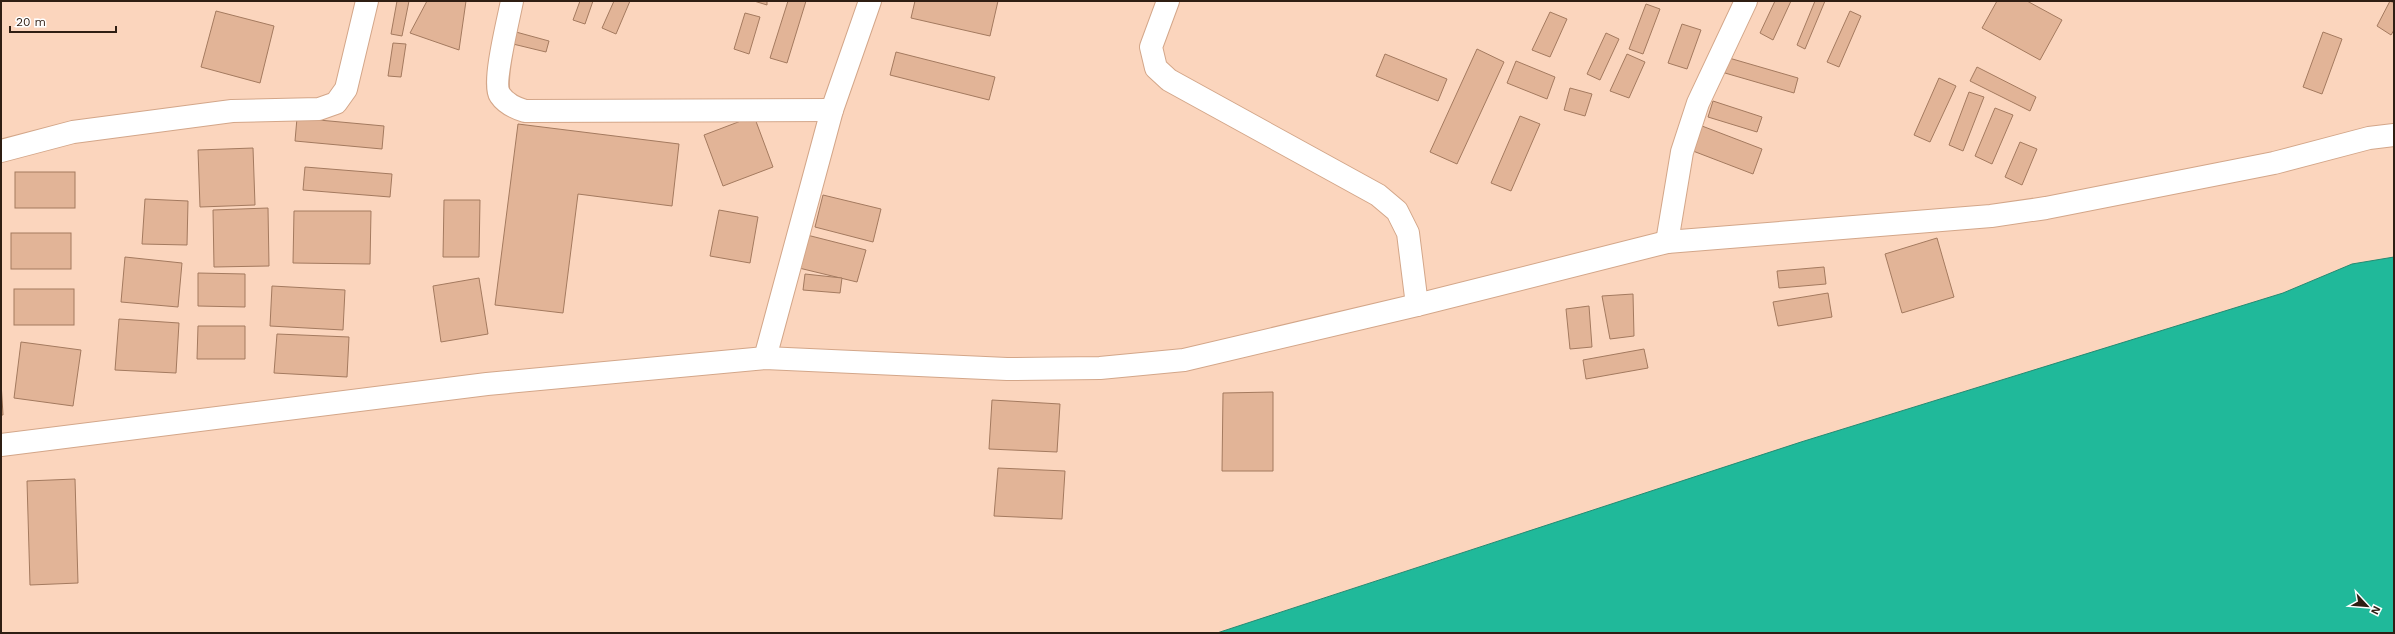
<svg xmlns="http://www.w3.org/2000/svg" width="2395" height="634" font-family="'Work Sans',sans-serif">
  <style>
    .water { fill: #20b99a; stroke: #248a72 }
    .building { fill: #e2b497; stroke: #a47a5f }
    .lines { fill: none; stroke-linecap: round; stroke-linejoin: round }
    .street-casing { stroke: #d3a689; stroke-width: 24 }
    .street { stroke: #fff; stroke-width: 22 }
  </style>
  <rect width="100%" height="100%" fill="#fbd5bd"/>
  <path class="water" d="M2394 257V633H1217L1801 442 2283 293 2352 264Z"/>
  <g class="building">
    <path d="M397 1H409L402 36 391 34Z"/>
    <path d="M427 1H466L459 50 410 33Z"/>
    <path d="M580 1H593L585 24 573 20Z"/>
    <path d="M614 1H630L616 34 602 28Z"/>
    <path d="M754 1H767V5Z"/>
    <path d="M788 1H806L787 63 770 58Z"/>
    <path d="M915 1H998L990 36 911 18Z"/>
    <path d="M1775 1H1791L1773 40 1760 33Z"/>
    <path d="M1815 1H1825L1805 49 1797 45Z"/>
    <path d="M1997 1H2027L2062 20 2040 60 1982 28Z"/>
    <path d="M2390 1 2394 3V30L2391 35 2377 26Z"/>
    <path d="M1646 4 1660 9 1643 54 1629 49Z"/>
    <path d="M216 11 274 26 260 83 201 67Z"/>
    <path d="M1850 11 1861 16 1839 67 1827 62Z"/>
    <path d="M1550 12 1567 19 1550 57 1532 50Z"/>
    <path d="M745 13 760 17 749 54 734 49Z"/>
    <path d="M1682 24 1701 30 1687 69 1668 63Z"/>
    <path d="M516 32 549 41 546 52 513 44Z"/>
    <path d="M2323 32 2342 39 2322 94 2303 87Z"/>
    <path d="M1606 33 1619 39 1600 80 1587 74Z"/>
    <path d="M393 43 406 44 401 77 388 76Z"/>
    <path d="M1477 49 1504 62 1457 164 1430 152Z"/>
    <path d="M896 52 995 77 989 100 890 75Z"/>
    <path d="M1385 54 1447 79 1438 101 1376 76Z"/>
    <path d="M1627 54 1645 62 1629 98 1610 91Z"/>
    <path d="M1729 58 1798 78 1794 93 1725 73Z"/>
    <path d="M1516 61 1555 77 1547 99 1507 83Z"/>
    <path d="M1977 67 2036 97 2030 111 1970 81Z"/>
    <path d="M1939 78 1956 86 1930 142 1914 135Z"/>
    <path d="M1570 88 1592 94 1585 116 1564 110Z"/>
    <path d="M1969 92 1984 97 1963 151 1949 145Z"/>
    <path d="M1713 101 1762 117 1757 132 1708 117Z"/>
    <path d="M1995 108 2013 115 1992 164 1975 156Z"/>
    <path d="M754 116 773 167 723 186 704 135Z"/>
    <path d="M1520 116 1540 124 1511 191 1491 183Z"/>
    <path d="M297 118 384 126 382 149 295 141Z"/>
    <path d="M518 124 679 144 672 206 578 194 563 313 495 305Z"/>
    <path d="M1702 126 1762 149 1753 174 1693 151Z"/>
    <path d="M2020 142 2037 149 2022 185 2005 177Z"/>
    <path d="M253 148 255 205 200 207 198 150Z"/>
    <path d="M305 167 392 174 390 197 303 190Z"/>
    <rect x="15" y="172" width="60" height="36"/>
    <path d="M823 195 881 209 873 242 815 227Z"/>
    <path d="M145 199 188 201 187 245 142 244Z"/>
    <path d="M444 200H480L479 257H443Z"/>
    <path d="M268 208 269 266 214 267 213 210Z"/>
    <path d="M719 210 758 217 750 263 710 256Z"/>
    <path d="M294 211H371L370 264 293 263Z"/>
    <rect x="11" y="233" width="60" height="36"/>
    <path d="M807 235 866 250 857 282 799 268Z"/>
    <path d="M1937 238 1954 297 1902 313 1885 254Z"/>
    <path d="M125 257 182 263 178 307 121 302Z"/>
    <path d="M1824 267 1826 284 1779 288 1777 271Z"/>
    <path d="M198 273 245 274V307L198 306Z"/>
    <path d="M805 274 842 278 840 293 803 290Z"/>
    <path d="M479 278 488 334 441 342 433 286Z"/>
    <path d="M272 286 345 290 343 330 270 326Z"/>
    <rect x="14" y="289" width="60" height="36"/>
    <path d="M1828 293 1832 317 1778 326 1773 302Z"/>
    <path d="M1633 294 1634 336 1610 339 1602 296Z"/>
    <path d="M1589 306 1592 347 1570 349 1566 309Z"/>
    <path d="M119 319 179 323 176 373 115 370Z"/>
    <path d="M198 326H245V359H197Z"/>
    <path d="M277 334 349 337 347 377 274 373Z"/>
    <path d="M21 342 81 350 73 406 14 398Z"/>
    <path d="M1644 349 1648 368 1586 379 1583 360Z"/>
    <path d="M1 382 3 415H1Z"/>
    <path d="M1273 392V471H1222L1223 393Z"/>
    <path d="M992 400 1060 404 1057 452 989 449Z"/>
    <path d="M998 468 1065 471 1062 519 994 516Z"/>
    <path d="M75 479 78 583 30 585 27 481Z"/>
  </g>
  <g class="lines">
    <defs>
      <g id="street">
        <path d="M512 1C509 17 492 84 500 95 506 104 515 108 525 111L832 110"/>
        <path d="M1168 1 1151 47 1156 68 1169 80 1378 195 1397 211 1408 233 1417 305"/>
        <path d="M1 151 73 132 232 111 319 109 336 103 346 89 367 1"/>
        <path d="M1667 242 1682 152 1698 103 1746 1"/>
        <path d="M765 358 832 110 870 1"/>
        <path d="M1 445 487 384 765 358 1007 369 1100 368 1184 360 1417 305 1667 242 1991 216 2046 208 2274 163 2369 138 2394 135"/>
      </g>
    </defs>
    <use href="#street" class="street-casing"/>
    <use href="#street" class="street"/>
  </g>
  <rect width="2395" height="634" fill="none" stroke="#2f1e13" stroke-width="4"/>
  <g transform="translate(2367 606) rotate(116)" stroke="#ffffff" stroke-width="3" paint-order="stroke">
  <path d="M0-3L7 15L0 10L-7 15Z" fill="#2f1e13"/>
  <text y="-6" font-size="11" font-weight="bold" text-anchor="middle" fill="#2f1e13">N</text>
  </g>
  <path d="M10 26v6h106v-6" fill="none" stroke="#2f1e13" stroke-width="2"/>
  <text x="16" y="26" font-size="12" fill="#2f1e13" stroke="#ffffff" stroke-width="3" paint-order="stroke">20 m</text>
</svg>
